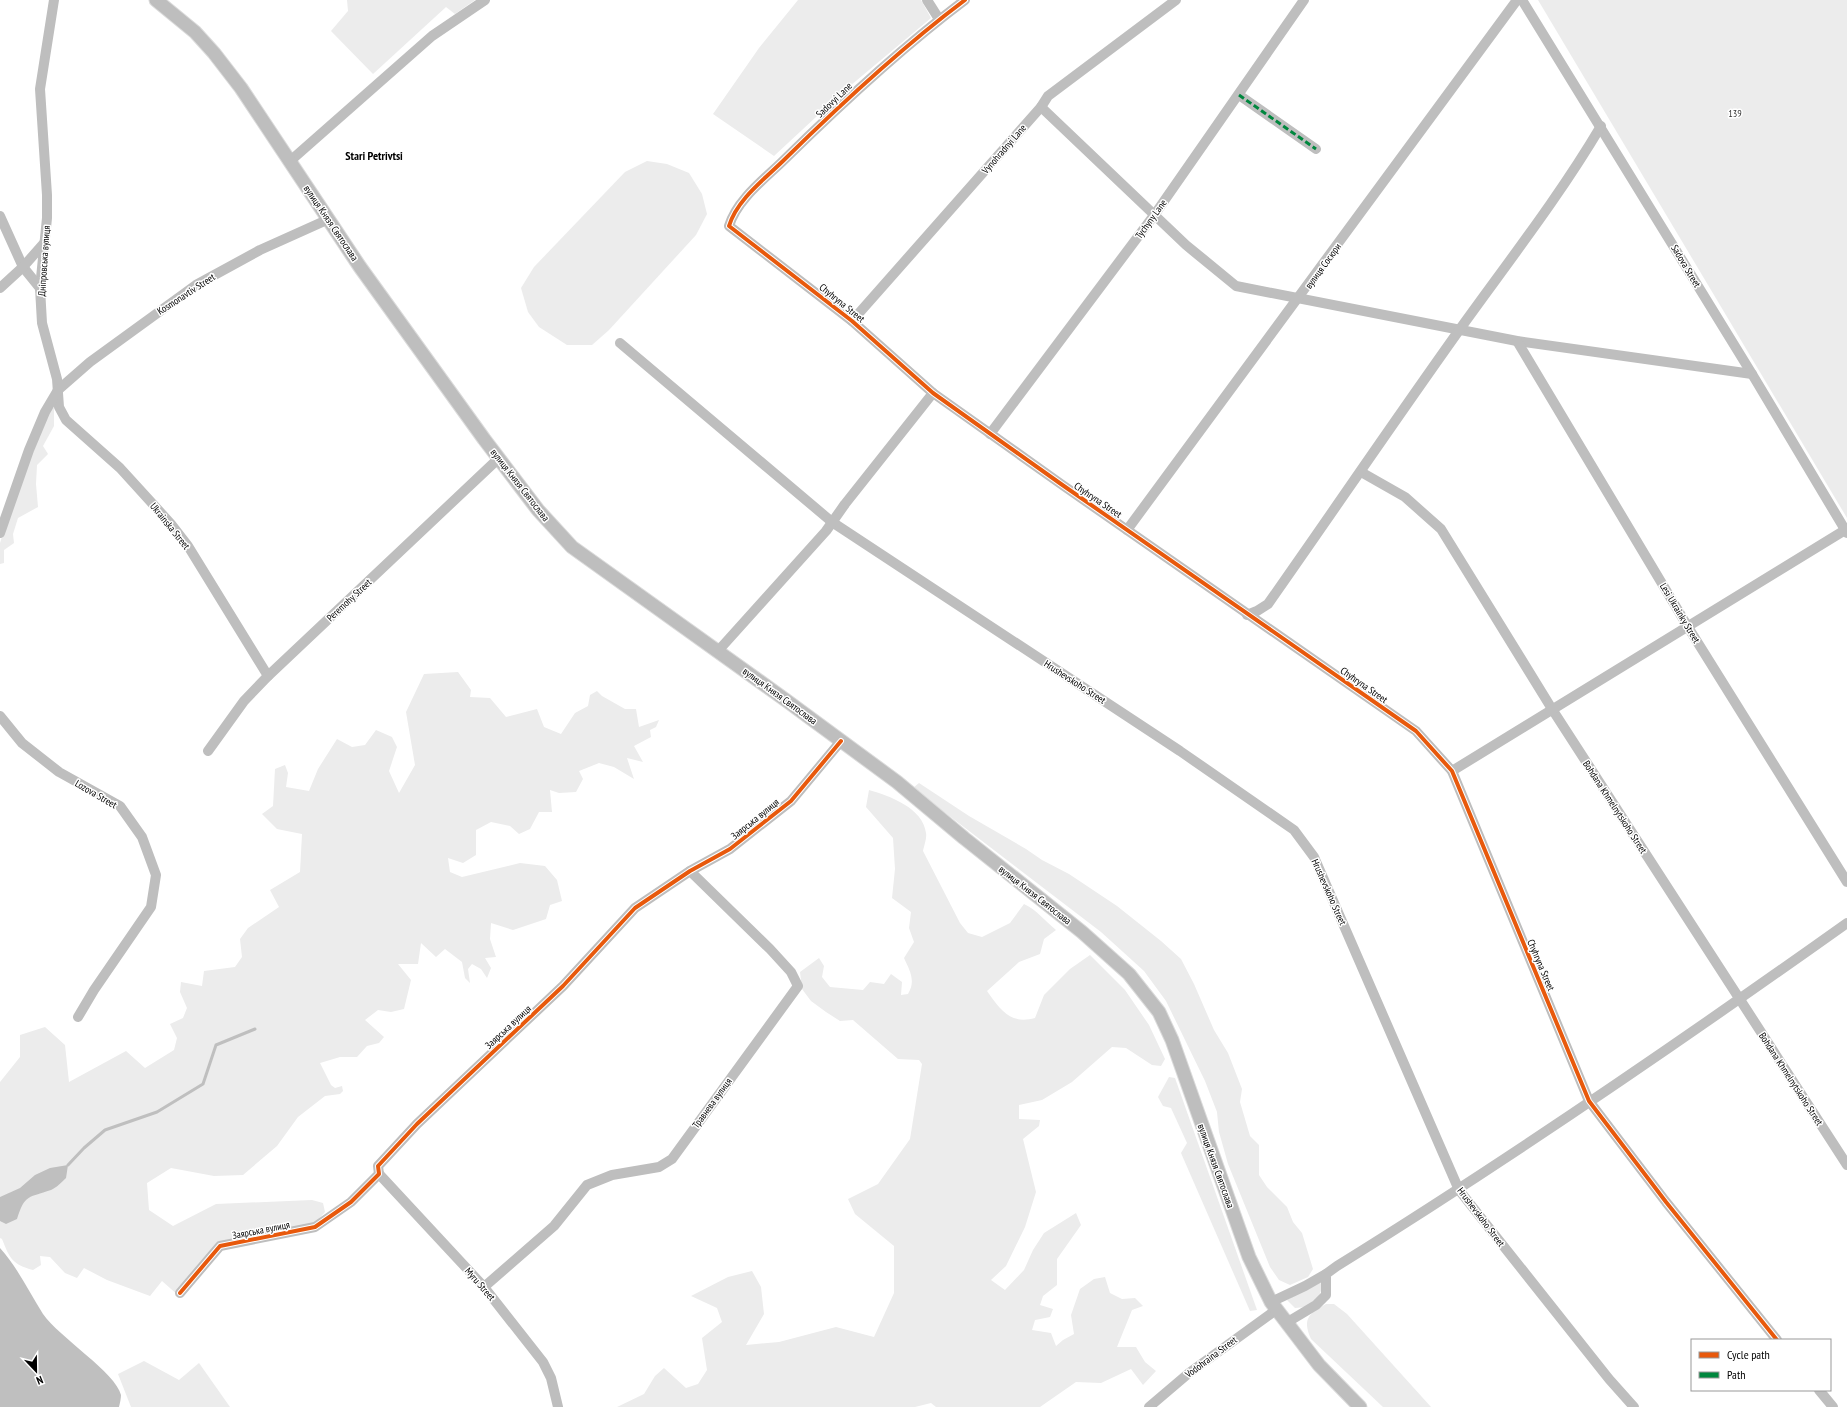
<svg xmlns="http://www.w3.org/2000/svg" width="1847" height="1407" font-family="'PT Sans Narrow',sans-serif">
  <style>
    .green { fill: #ececec }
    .water { fill: #bfbfbf }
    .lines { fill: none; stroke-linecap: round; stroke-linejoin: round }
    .stream { stroke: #bfbfbf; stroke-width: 3 }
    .major-casing { stroke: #dbdbdb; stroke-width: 15 }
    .minor { stroke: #bebebe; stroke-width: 10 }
    .major { stroke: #bebebe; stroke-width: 13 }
    .quiet { stroke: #00873e; stroke-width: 3; stroke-dasharray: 6 3; stroke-linecap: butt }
    .cycleway-casing { stroke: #fff; stroke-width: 6 }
    .cycleway { stroke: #e8590c; stroke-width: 4 }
    .labels { text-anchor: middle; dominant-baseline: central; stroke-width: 3; stroke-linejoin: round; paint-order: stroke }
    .street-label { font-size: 10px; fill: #000; stroke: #fff }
    .park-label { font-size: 10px; fill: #333; stroke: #fff }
    .quarter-label { font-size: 12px; font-weight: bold; fill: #000; stroke: #fff }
  </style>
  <rect width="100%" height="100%" fill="#fff"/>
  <g class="green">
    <path d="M347 0H475L455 14 446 7 373 74 331 31 348 11Z"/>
    <path d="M798 0H921L931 18 844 91 774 156 713 114 759 48Z"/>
    <path d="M1538 0H1847V518Z"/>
    <path d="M647 161 667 164 689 173 702 194 707 214 696 235 609 330 592 345H567L539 327 528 312 521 288 534 267 625 172Z"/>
    <path d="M54 407V426L43 446 48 454 37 465 36 484 38 507 18 518 13 534 14 543 4 550V563L0 564V543L9 514 48 414Z"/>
    <path d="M458 672 471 690 470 697 490 698 506 717 537 709 544 727 561 734 575 713 588 706 590 695 597 691 602 696 625 709H636L639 727 659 720 656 727 650 730 651 737 634 746 643 762 627 758 634 779 614 767 599 763 579 771 583 779 576 792 559 793 550 790 552 812H539L530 829 519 834 510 826 491 822 476 830V855L463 863 448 858 450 872 462 877 520 863 545 866 557 880 562 901 550 905 546 919 513 930 491 923 490 939 496 957 485 958 491 968 487 978 481 969 472 964 468 969 470 983 465 978 462 962 445 949 436 957 421 943 418 964H398L411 980 404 1009 391 1012 378 1010 365 1020 384 1037 379 1043 367 1046 357 1057H340L320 1063 331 1085 335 1088 342 1086 343 1091 340 1094 325 1096 298 1117 277 1146 243 1175 214 1176 171 1168 147 1183 149 1210 173 1226 216 1204 312 1200 323 1203 325 1212 314 1224 218 1243 179 1296 162 1281 150 1296 107 1280 84 1268 77 1278 65 1273 50 1257 40 1256 41 1265 33 1270C12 1264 10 1259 2 1239L0 1238V1082L20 1057V1035L45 1027 65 1045 69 1082 126 1051 145 1068 174 1050 177 1038 170 1024 183 1018 187 1008 180 992 181 982 202 986 204 971 235 967 242 957 240 939 248 928 279 907 270 890 300 872 302 834 277 829 262 814 273 806 275 769 285 765 288 773 286 787 309 791 318 769 337 739 352 747 365 745 376 730 392 737 397 747 389 771 399 793 415 765 406 712 424 674Z"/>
    <path d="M919 783 969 816 1026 849 1042 860 1069 874 1117 906 1161 941 1181 959 1194 984 1214 1030 1228 1053 1242 1089 1240 1102 1250 1136 1259 1145V1175L1267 1187 1287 1207 1293 1222 1302 1233 1313 1269 1308 1277 1290 1285 1279 1280 1270 1267 1228 1164 1219 1132 1217 1112 1205 1081 1166 1001 1144 971 1101 932 913 788Z"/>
    <path d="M869 790C890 796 923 808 926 833 927 838 924 846 923 851L960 923 968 933 982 937 1010 923 1024 904C1037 910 1045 921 1056 930L1044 939 1040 954 1019 962 987 991C1000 1009 1010 1025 1035 1018L1044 995 1070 969 1090 955 1125 990 1149 1025 1165 1059 1161 1066 1152 1065 1126 1048 1112 1047 1072 1082 1042 1100 1019 1105V1119L1040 1120 1039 1126 1023 1139 1036 1192 1025 1227 1006 1266 991 1280 1005 1290 1024 1270 1033 1250 1044 1233 1076 1213 1081 1225 1057 1259V1285L1043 1296 1040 1305 1053 1309 1050 1317 1035 1320 1032 1330 1051 1333 1056 1346 1063 1340 1074 1334 1071 1315 1080 1289 1094 1279 1105 1277 1110 1293 1122 1299 1135 1298 1143 1306 1132 1310 1117 1347H1136L1145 1362 1156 1371 1143 1385 1131 1369 1101 1383 1076 1382 1040 1407H936L931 1403 915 1407H617L644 1394 655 1376 664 1368 686 1388 698 1384 707 1370 702 1338 722 1322 717 1308 691 1296 728 1277 752 1271 761 1287 764 1314 746 1345 779 1342 836 1327 874 1337 894 1293V1246L855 1214 848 1199 878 1184 910 1139 922 1064 919 1060 898 1059 853 1020 840 1021 826 1012 811 1001 802 989 800 972 819 958 824 966 822 977 830 987 863 990 870 982 884 984 891 974 902 982 901 995 908 994C916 981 910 971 904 958L914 942 909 928 911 912 892 898 895 869 893 838 866 807Z"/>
    <path d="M1169 1077 1175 1078 1257 1310 1250 1311 1181 1153 1187 1143 1171 1108 1163 1106 1158 1097Z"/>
    <path d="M1320 1281 1322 1287 1319 1297 1305 1307 1295 1308 1287 1300Z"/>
    <path d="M1326 1304H1334L1347 1314 1431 1407H1383L1311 1339C1302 1318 1309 1314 1326 1304Z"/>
    <path d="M144 1361 179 1380 199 1363 230 1407H131L118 1374Z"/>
  </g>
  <g class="water">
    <path d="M68 1165 66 1178C62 1182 56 1188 51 1190 28 1198 25 1194 17 1219L6 1224 0 1221V1197L20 1188 35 1175 50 1168Z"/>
    <path d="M0 1248C18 1268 29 1292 43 1314 59 1337 116 1373 121 1395 121 1398 120 1403 119 1407H0Z"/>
  </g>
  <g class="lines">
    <path class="stream" d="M68 1165 84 1148 105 1130 157 1112 203 1084 216 1045 255 1029"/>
    <defs>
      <path id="major" d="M156 0 195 32 214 53 241 88 360 267 484 439 538 510 572 547 787 701 897 782 964 838 1082 932 1129 974 1159 1012 1172 1040 1249 1257 1271 1302 1319 1365 1360 1407"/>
    </defs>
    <use href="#major" class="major-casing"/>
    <g class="minor">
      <path d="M54 0 40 89 47 195V218L40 288 42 323 57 379 59 407 66 420 120 468 171 524 188 546 268 676"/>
      <path d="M927 0 939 19"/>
      <path d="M965 0C901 48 842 103 785 159 766 178 737 199 729 226L852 321 933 393 1061 484 1416 731 1452 771 1589 1101 1666 1202 1777 1340"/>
      <path d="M1522 0 1752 374 1847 533"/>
      <path d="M1239 95 1316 149"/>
      <path d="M1041 107 1186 245 1236 286 1517 341 1752 374"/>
      <path d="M289 162 432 36 485 0"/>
      <path d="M0 216 23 267 40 288"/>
      <path d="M0 288 23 267 45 242"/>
      <path d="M852 321 1041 107 1048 96 1176 0"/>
      <path d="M1517 341 1688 627 1847 882"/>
      <path d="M620 343 832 522 1180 751 1294 830 1314 857 1459 1190 1609 1379 1634 1407"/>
      <path d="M990 434 1155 214 1304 0"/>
      <path d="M1361 472 1405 497 1441 529 1552 709 1847 1165"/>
      <path d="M1127 530 1517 0"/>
      <path d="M0 533 29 450 45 412 58 390 90 362 196 285 260 250 329 219"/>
      <path d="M1247 615 1257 611 1268 604C1332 513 1395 420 1460 329 1508 262 1559 197 1601 126"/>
      <path d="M718 651 826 531 845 504 933 393"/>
      <path d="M0 716 22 743 59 772 120 806 142 837 156 875 151 907 94 990 78 1017"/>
      <path d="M208 751 244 701 268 676 499 458"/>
      <path d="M1452 771 1845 530"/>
      <path d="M379 1174 484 1287 543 1362 551 1378 558 1407"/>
      <path d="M484 1287 554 1226 587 1185 612 1175 659 1167 672 1159 798 986 791 972 770 949 690 871"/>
      <path d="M180 1293 220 1246 315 1227 351 1202 379 1174 378 1166 417 1124 563 986 635 908 690 871 730 849 791 801 841 741"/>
      <path d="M1271 1302 1305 1286 1326 1274"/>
      <path d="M1286 1323 1316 1305 1326 1295V1274L1337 1266C1511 1158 1680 1042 1847 923"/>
      <path d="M1819 1390 1833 1407"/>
      <path d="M1149 1407 1189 1373 1276 1310"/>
    </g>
    <use href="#major" class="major"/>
    <path class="quiet" d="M1239 95 1316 149"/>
    <defs>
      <g id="cycleway">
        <path d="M965 0C901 48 842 103 785 159 766 178 737 199 729 226L852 321 933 393 1061 484 1416 731 1452 771 1589 1101 1666 1202 1777 1340"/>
        <path d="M180 1293 220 1246 315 1227 351 1202 379 1174 378 1166 417 1124 563 986 635 908 690 871 730 849 791 801 841 741"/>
      </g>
    </defs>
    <use href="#cycleway" class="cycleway-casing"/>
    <use href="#cycleway" class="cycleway"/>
  </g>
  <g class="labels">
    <g class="street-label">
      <text transform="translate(834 100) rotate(-44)">Sadovyi Lane</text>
      <text transform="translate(1004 149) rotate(-49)">Vynohradnyi Lane</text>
      <text transform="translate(1151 219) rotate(-54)">Tychyny Lane</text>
      <text transform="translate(331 223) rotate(56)">вулиця Князя Святослава</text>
      <text transform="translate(44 261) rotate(-86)">Дніпровська вулиця</text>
      <text transform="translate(1323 266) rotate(-54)">вулиця Сосюри</text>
      <text transform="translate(1686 266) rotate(59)">Sadova Street</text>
      <text transform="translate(186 294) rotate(-33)">Kosmonavtiv Street</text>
      <text transform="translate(842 303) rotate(39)">Chyhryna Street</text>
      <text transform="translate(520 485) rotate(52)">вулиця Князя Святослава</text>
      <text transform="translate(1098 500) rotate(34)">Chyhryna Street</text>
      <text transform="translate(170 526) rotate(51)">Ukrainska Street</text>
      <text transform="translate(349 600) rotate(-43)">Peremohy Street</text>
      <text transform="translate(1680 613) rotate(59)">Lesi Ukrainky Street</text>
      <text transform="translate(1075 682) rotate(33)">Hrushevskoho Street</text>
      <text transform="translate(1364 685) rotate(35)">Chyhryna Street</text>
      <text transform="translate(780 696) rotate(36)">вулиця Князя Святослава</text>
      <text transform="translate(96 794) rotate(30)">Lozova Street</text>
      <text transform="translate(1615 807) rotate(57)">Bohdana Khmelnytskoho Street</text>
      <text transform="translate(755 819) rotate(-39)">Заярська вулиця</text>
      <text transform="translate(1329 892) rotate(66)">Hrushevskoho Street</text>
      <text transform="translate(1035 895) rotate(38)">вулиця Князя Святослава</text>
      <text transform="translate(1541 965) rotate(67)">Chyhryna Street</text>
      <text transform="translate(508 1027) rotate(-43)">Заярська вулиця</text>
      <text transform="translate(1791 1079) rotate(57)">Bohdana Khmelnytskoho Street</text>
      <text transform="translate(712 1103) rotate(-54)">Травнева вулиця</text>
      <text transform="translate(1216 1166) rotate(70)">вулиця Князя Святослава</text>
      <text transform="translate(1481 1217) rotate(53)">Hrushevskoho Street</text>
      <text transform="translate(261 1230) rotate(-11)">Заярська вулиця</text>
      <text transform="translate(480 1284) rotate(49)">Myru Street</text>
      <text transform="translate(1211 1357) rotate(-37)">Vodohraina Street</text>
    </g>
    <g class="park-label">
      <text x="1735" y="113">139</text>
    </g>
    <g class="quarter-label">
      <text x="374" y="155">Stari Petrivtsi</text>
    </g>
  </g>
  <rect x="1691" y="1339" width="140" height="52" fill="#ffffff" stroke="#999999"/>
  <rect x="1699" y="1352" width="20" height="6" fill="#e8590c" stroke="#999999"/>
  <text x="1727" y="1359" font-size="12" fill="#000000">Cycle path</text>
  <rect x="1699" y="1372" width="20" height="6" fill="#00873e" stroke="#999999"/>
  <text x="1727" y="1379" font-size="12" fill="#000000">Path</text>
  <g transform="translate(36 1371) rotate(158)" stroke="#ffffff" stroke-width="3" paint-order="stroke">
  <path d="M0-3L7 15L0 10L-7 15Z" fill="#000000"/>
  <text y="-6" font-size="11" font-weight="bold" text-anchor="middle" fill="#000000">N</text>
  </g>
</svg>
